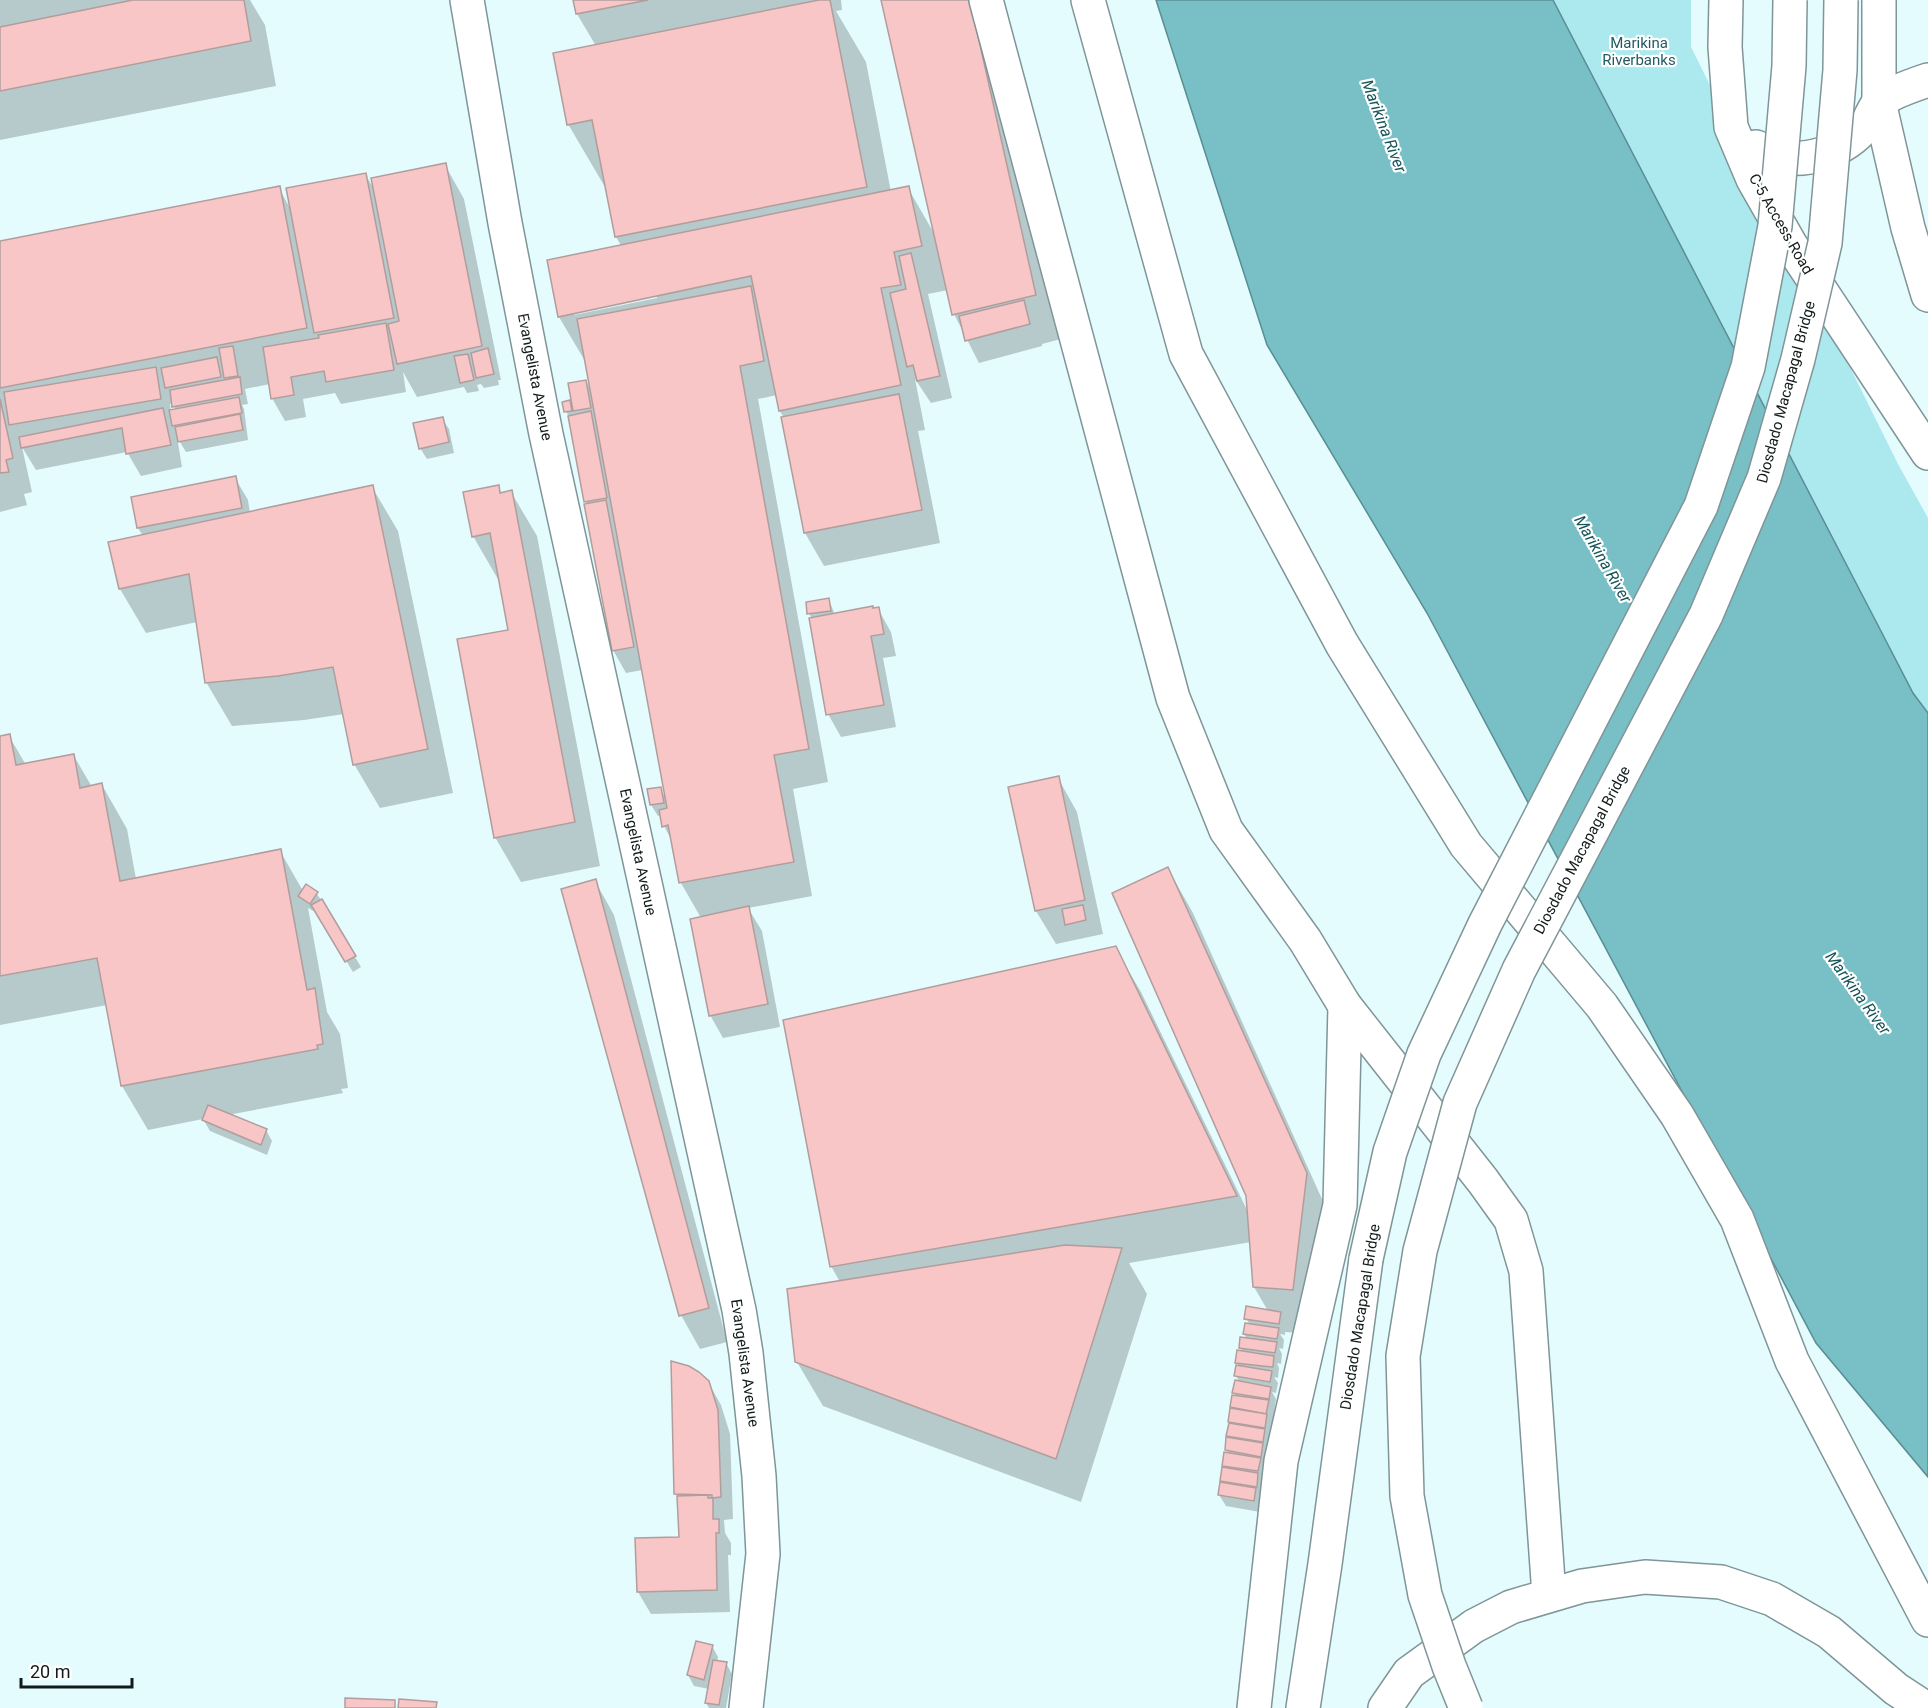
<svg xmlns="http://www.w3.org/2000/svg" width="1928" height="1708" font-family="Roboto,sans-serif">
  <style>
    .green { fill: #ace9ef }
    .water { fill: #78bfc6; stroke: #598e93; stroke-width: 1.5 }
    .shadow { fill: #0003; fill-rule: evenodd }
    .building { fill: #f8c6c6; stroke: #b29d9d; stroke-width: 1.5 }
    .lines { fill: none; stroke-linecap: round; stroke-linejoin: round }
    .minor-casing { stroke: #7f9598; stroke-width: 36 }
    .major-casing { stroke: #7f9598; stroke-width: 36 }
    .minor { stroke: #fff; stroke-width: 33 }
    .major { stroke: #fff; stroke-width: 33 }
    .major-bridge-casing { stroke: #7f9598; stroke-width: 36; stroke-linecap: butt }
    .major-bridge { stroke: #fff; stroke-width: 33 }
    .labels { text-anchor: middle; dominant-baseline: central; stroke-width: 4.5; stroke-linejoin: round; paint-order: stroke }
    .park-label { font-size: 15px; fill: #1f5b61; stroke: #fff }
    .street-label { font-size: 15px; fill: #121b1b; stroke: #fff }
    .water-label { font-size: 16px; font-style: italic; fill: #155459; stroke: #fff }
  </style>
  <rect width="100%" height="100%" fill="#e4fcfe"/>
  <path class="green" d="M1553 0H1691V47L1898 464 1928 518V713L1913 693 1869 608Z"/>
  <path class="water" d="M1156 0H1553L1869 608 1913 693 1928 713V1477L1816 1343 1427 613 1267 345Z"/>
  <g class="shadow">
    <path d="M0 0H131V2L141 0H250L265 25 276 86 0 140Z"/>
    <path d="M574 0H841L842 10 836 11 866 62 891 192 908 188 935 235 882 0H984L1061 339 1042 344V346L979 363 954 314 948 290 928 294 952 398 931 403 915 379 925 430 918 431 940 543 824 566 805 533 784 418 780 411 777 395 758 399 828 782 793 789 812 896 748 908 762 931 780 1027 723 1038 710 1015 701 918 681 883 673 843 664 826 661 815 658 816 651 805 660 789 666 798 643 670 626 673 613 650 588 505 585 501 570 419 566 411 564 403 573 401 586 381 592 392 585 361 559 317 622 247 616 237 607 187H605L568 124 596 46 577 14ZM657 295V298L574 315V312Z"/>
    <path d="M445 165 464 199 501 380H498L499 385 484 388 481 384 477 385 479 391 467 393 464 387 417 397 403 372 406 392 341 404 335 393 303 399 306 417 285 421 272 398 270 384 245 389 248 404 242 405 244 409 248 440 186 452 177 437 182 467 141 476 127 452 36 470 22 447 32 492 24 494 27 505 0 512V243L279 188 291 210 365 174 374 189ZM173 403 176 410 171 411 170 404Z"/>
    <path d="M442 419 449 429 454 453 427 459 420 448Z"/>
    <path d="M235 478 248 500 250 513 372 487 398 531 453 793 380 808 354 764 344 714 304 720 232 726 206 682 197 622 146 633 120 589 143 536 138 528 132 498Z"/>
    <path d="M498 486 502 494 511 492 537 536 600 866 521 882 495 837 510 631 500 580 499 581 473 536Z"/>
    <path d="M829 600 835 615 878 609 891 632 896 656 883 658 896 727 841 737 828 714 812 619 809 613Z"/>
    <path d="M9 736 26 765 74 756 92 787 102 785 127 829 136 879 280 851 303 891 316 893 322 901 361 967 353 972 317 913 308 908 327 1012 340 1034 348 1088 341 1089 343 1093 228 1115 266 1130 272 1141 267 1155 210 1131 203 1119 148 1130 122 1086 107 1005 0 1025V737Z"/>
    <path d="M1058 778 1077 812 1103 934 1056 944 1036 911Z"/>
    <path d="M1168 869 1193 913 1331 1219 1318 1334 1285 1332V1335L1280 1334 1284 1340 1283 1349 1279 1348 1282 1354 1281 1364 1277 1363 1279 1368 1278 1378 1274 1377 1278 1383 1276 1393 1272 1392 1276 1399 1268 1452H1266L1268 1455 1264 1481H1261L1264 1486 1262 1497 1259 1496 1262 1501 1260 1512 1226 1506 1219 1495 1224 1484 1222 1480 1226 1469 1224 1465 1229 1454 1226 1450 1230 1439 1228 1436 1234 1396H1236L1234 1393 1240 1383 1236 1376 1238 1365 1237 1362 1243 1353 1240 1348 1247 1339 1244 1334 1250 1325 1246 1318 1268 1311 1254 1287 1251 1242 1129 1263 1147 1294 1081 1502 823 1406 797 1362 840 1282 831 1266 1115 948 1141 992 1249 1214 1248 1195Z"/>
    <path d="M595 881 614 915 727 1342 700 1349 681 1315Z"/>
    <path d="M673 1363 708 1382 721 1405 730 1434 733 1519 724 1520 725 1533 731 1543V1555H728L730 1612 651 1614 638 1592 680 1539 679 1500 676 1494Z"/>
    <path d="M712 1646 718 1657 717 1662 726 1663 732 1674 726 1708H709L706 1703 709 1689 694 1686 688 1675Z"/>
  </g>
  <g class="building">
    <path d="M133 0H244L251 41 0 91V27Z"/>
    <path d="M573 0H648L576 14Z"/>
    <path d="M819 0H830L867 187 615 237 592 120 567 125 553 53Z"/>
    <path d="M881 0H970L1036 295 952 315Z"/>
    <path d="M446 163 482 346 397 364 388 324 399 321 371 178Z"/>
    <path d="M366 173 394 318 314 333 286 188Z"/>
    <path d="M280 186 307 328 0 388V241Z"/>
    <path d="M909 186 922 246 894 252 901 285 881 288 901 385 779 411 751 276 558 317 547 260Z"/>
    <path d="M911 253 940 376 917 381 913 365 907 367 890 293 906 289 899 256Z"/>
    <path d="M751 286 764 361 740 366 809 749 774 755 794 862 679 883 668 825 662 827 659 810 667 808 577 319Z"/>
    <path d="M1024 300 1030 324 965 341 959 316Z"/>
    <path d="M386 323 394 370 326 382 324 371 291 377 294 395 271 399 263 347 319 338 318 335Z"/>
    <path d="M233 346 238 376 224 378 219 348Z"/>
    <path d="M488 348 494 374 476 378 471 353Z"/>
    <path d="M468 354 474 380 460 383 454 356Z"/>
    <path d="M217 357 221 377 165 388 161 368Z"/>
    <path d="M156 367 161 399 9 425 4 392Z"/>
    <path d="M240 377 242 394 172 407 170 390Z"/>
    <path d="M586 380 591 408 573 411 568 383Z"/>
    <path d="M899 394 922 510 804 533 781 417Z"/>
    <path d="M239 397 242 413 172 426 169 410Z"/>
    <path d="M0 399 13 458 6 460 9 472 0 473Z"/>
    <path d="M570 400 572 411 564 412 562 402Z"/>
    <path d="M163 408 171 445 126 454 122 428 21 448 19 437Z"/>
    <path d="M591 411 607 498 584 502 568 416Z"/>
    <path d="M240 414 243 430 178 442 175 427Z"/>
    <path d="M443 417 449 442 419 449 413 423Z"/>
    <path d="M236 476 242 508 137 528 131 497Z"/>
    <path d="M373 485 428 749 353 765 333 667 278 676 205 683 189 574 119 589 108 542Z"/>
    <path d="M499 485 500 493 512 490 575 822 494 838 457 639 508 630 490 533 472 537 463 492Z"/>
    <path d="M606 500 634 647 612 651 584 504Z"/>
    <path d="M829 598 831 611 807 614 806 602Z"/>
    <path d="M873 606V608L879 607 884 634 871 636 884 705 826 715 809 618Z"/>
    <path d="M10 734 16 765 74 754 80 788 102 783 120 881 281 849 307 990 315 988 323 1044 317 1045 318 1049 121 1086 97 958 0 976V736Z"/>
    <path d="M1059 776 1085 900 1035 911 1008 787Z"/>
    <path d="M661 787 664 803 650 805 647 789Z"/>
    <path d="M1168 867 1307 1173 1293 1290 1253 1287 1246 1196 1112 893Z"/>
    <path d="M596 879 709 1308 679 1316 561 889Z"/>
    <path d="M306 884 318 892 310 904 298 896Z"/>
    <path d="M322 899 356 956 345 962 311 905Z"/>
    <path d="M1083 905 1086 920 1065 925 1062 909Z"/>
    <path d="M749 906 768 1004 709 1016 690 919Z"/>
    <path d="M1116 946 1237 1196 830 1267 783 1020Z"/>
    <path d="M208 1105 267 1129 261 1145 202 1120Z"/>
    <path d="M1065 1245 1122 1248 1056 1459 795 1362 787 1289Z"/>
    <path d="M1246 1306 1281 1312 1279 1324 1244 1319Z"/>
    <path d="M1245 1323 1279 1328 1277 1339 1243 1334Z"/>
    <path d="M1240 1337 1277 1342 1275 1353 1239 1348Z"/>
    <path d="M1237 1350 1274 1356 1273 1367 1235 1363Z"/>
    <path d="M671 1361 689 1366 699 1372 709 1381 718 1410 721 1497 712 1498V1495L674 1494Z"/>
    <path d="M1236 1365 1272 1371 1270 1382 1234 1376Z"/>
    <path d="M1235 1380 1271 1387 1269 1399 1232 1393Z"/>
    <path d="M1232 1395 1269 1400 1266 1414 1230 1407Z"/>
    <path d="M1230 1408 1267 1414 1265 1428 1228 1422Z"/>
    <path d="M1229 1423 1265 1429 1263 1442 1226 1436Z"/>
    <path d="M1226 1437 1263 1443 1261 1457 1225 1450Z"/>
    <path d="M1224 1452 1261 1458 1258 1471 1222 1466Z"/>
    <path d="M1222 1467 1258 1473 1257 1487 1220 1481Z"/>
    <path d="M1220 1482 1256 1488 1254 1501 1218 1495Z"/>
    <path d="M708 1495V1498H713V1519H719V1533H716L717 1590 637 1592 635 1538 679 1537 677 1496Z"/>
    <path d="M696 1641 713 1645 704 1680 687 1675Z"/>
    <path d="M713 1660 727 1662 719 1705 705 1703Z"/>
    <path d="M345 1698 395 1700V1708H345Z"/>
    <path d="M399 1699 437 1702 436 1708H398Z"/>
  </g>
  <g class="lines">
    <defs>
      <g id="minor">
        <path d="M467 0 505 223 546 434 739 1310 746 1353 759 1476 763 1554 746 1708"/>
        <path d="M986 0 1173 698 1226 830 1305 940 1345 1006 1483 1181 1511 1220 1526 1271 1549 1595"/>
        <path d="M1088 0 1186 354 1342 644 1466 845 1602 1006 1677 1115 1737 1219 1792 1361 1928 1620"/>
        <path d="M1726 0 1725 47 1731 127 1753 179 1790 244 1928 453"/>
        <path d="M1879 0V102L1908 228 1928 295"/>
        <path d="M1756 147C1762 149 1767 153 1773 155 1806 165 1845 151 1866 125 1871 118 1874 106 1881 101 1890 93 1916 84 1928 80"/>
        <path d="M1254 1708 1281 1461 1340 1205 1345 1006"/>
        <path d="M1385 1708 1409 1673 1474 1626 1511 1607 1582 1586 1645 1577 1721 1582 1772 1599 1829 1632 1896 1689 1925 1708"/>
      </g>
      <path id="major" d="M1303 1708 1325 1564 1366 1259"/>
    </defs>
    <use href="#minor" class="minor-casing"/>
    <use href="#major" class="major-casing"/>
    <use href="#minor" class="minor"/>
    <use href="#major" class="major"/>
    <defs>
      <g id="major-bridge">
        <path d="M1366 1259 1390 1152 1424 1054 1485 924 1701 506 1748 367 1775 226 1789 66 1790 0"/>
        <path d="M1466 1708 1449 1666 1425 1595 1407 1496 1403 1356 1420 1251 1460 1103 1519 970 1706 615 1764 478 1798 359 1825 243 1840 70 1841 0"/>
      </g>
    </defs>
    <use href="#major-bridge" class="major-bridge-casing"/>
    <use href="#major-bridge" class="major-bridge"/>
  </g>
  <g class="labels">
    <g class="park-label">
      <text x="1639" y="43">Marikina<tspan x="1639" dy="17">Riverbanks</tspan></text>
    </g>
    <g class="street-label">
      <text transform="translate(1781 224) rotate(60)">C-5 Access Road</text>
      <text transform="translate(535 377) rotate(79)">Evangelista Avenue</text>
      <text transform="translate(1786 392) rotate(-75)">Diosdado Macapagal Bridge</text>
      <text transform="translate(1582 850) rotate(-62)">Diosdado Macapagal Bridge</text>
      <text transform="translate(638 852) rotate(78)">Evangelista Avenue</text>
      <text transform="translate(1360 1317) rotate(-81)">Diosdado Macapagal Bridge</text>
      <text transform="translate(745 1363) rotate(82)">Evangelista Avenue</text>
    </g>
    <g class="water-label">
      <text transform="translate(1384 126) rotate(69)">Marikina River</text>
      <text transform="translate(1603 559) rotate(60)">Marikina River</text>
      <text transform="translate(1858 993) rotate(54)">Marikina River</text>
    </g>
  </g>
  <path d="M21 1678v9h111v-9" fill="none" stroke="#121b1b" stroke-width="3"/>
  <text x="30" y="1678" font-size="18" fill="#121b1b" stroke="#ffffff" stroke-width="4.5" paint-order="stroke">20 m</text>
</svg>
